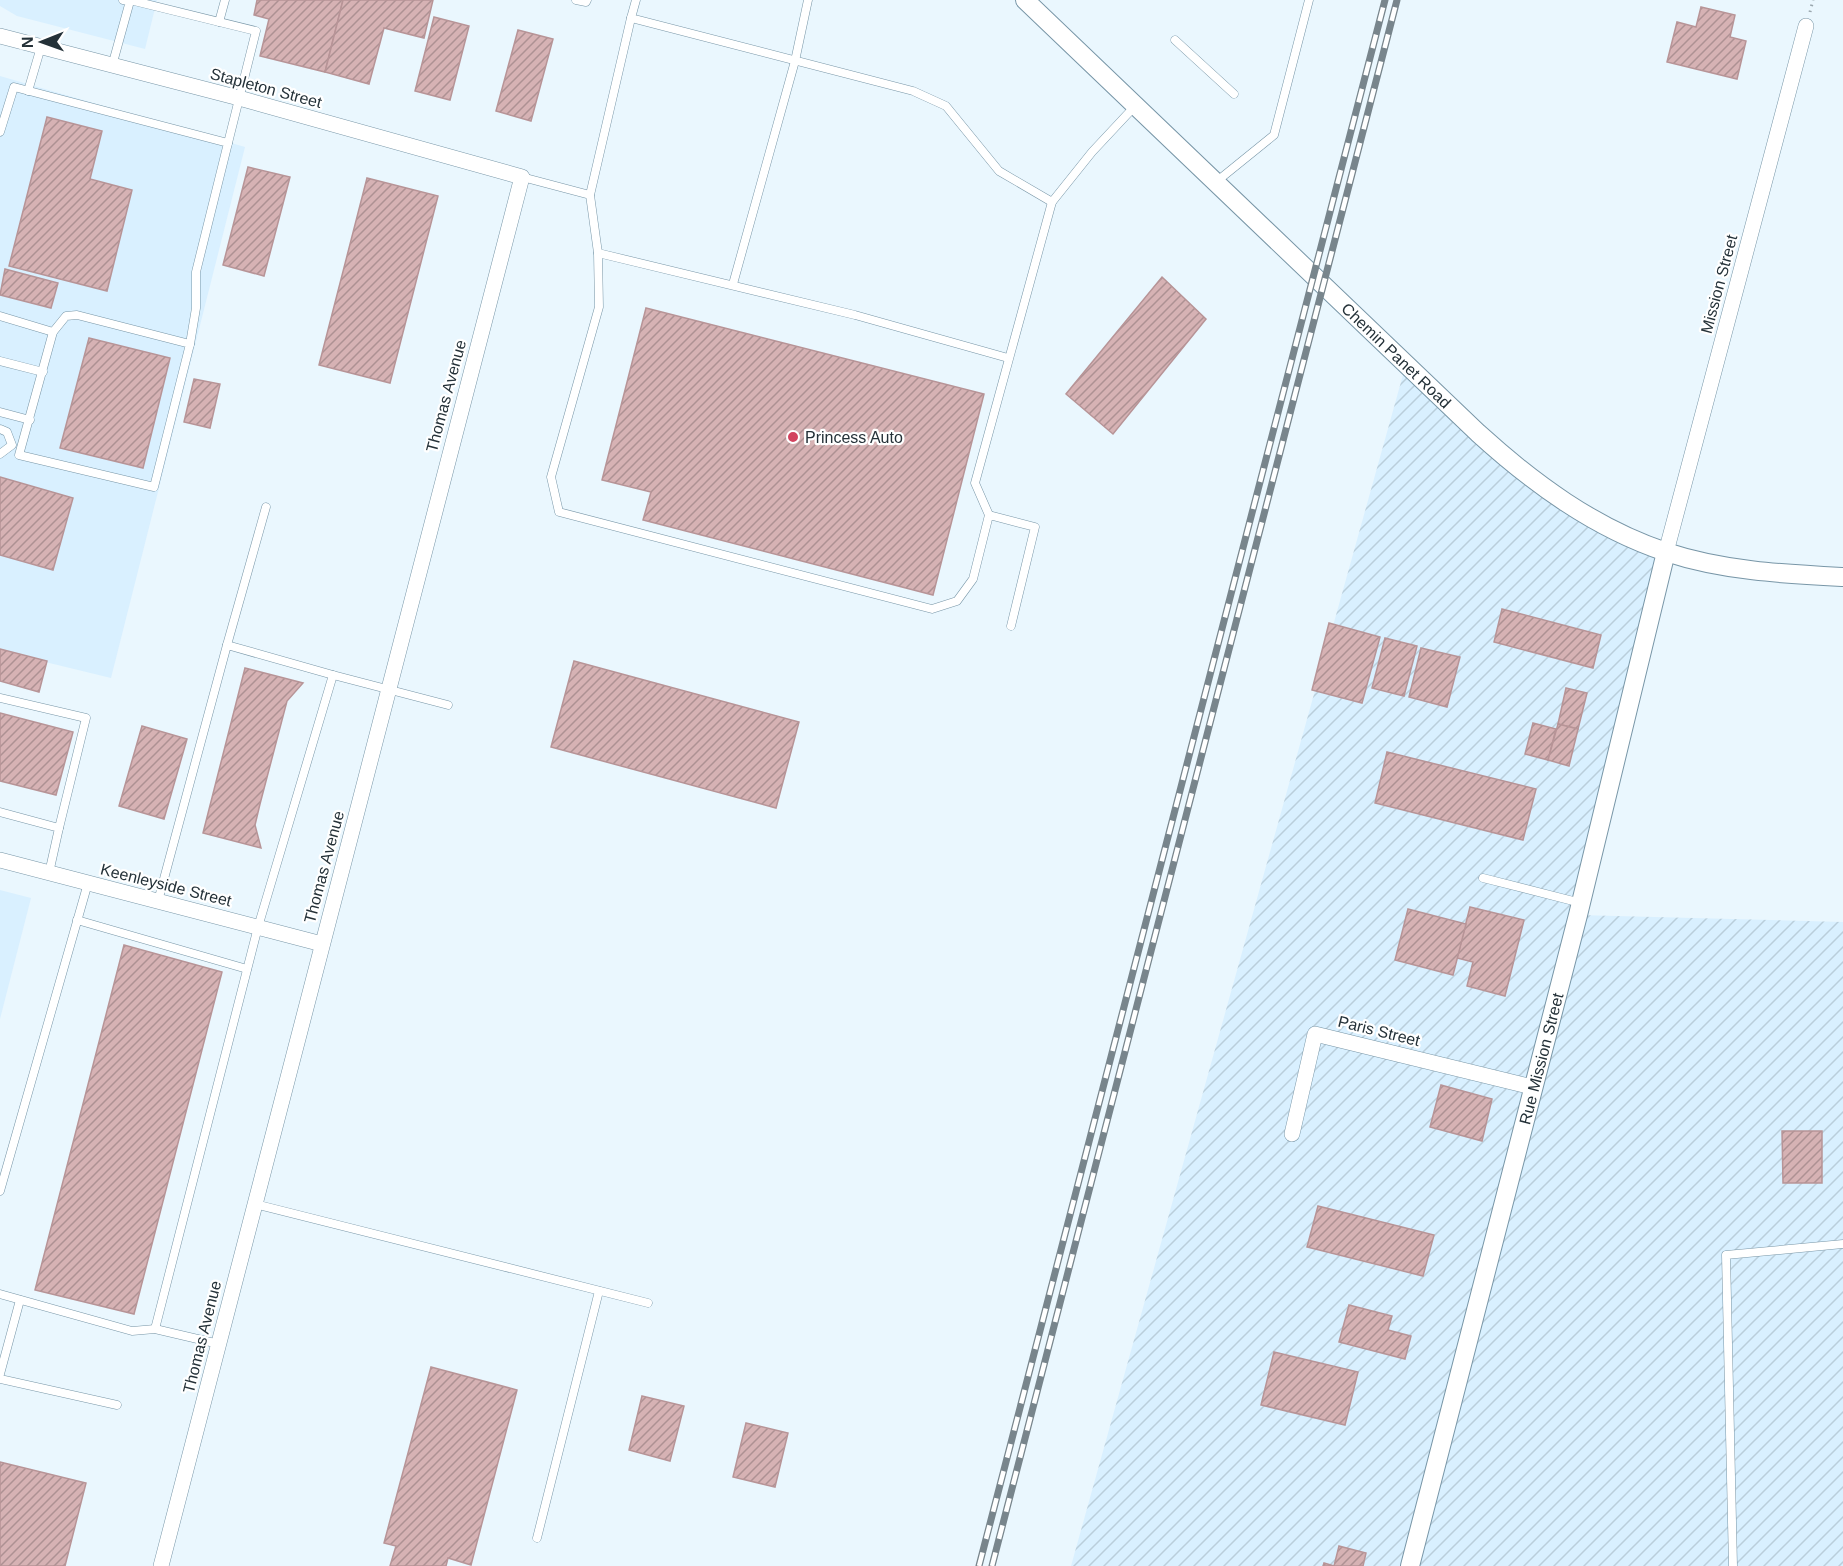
<svg xmlns="http://www.w3.org/2000/svg" width="1843" height="1566" font-family="Helvetica,sans-serif">
  <style>
    .built { fill: #d9f0ff }
    .industrial { fill: url(#industrial-furrows) }
    .building { fill: url(#building-hatch); stroke: #b79497; stroke-width: 1.5 }
    .lines { fill: none; stroke-linecap: round; stroke-linejoin: round }
    .service-casing { stroke: #7896a7; stroke-width: 9 }
    .minor-casing { stroke: #7896a7; stroke-width: 16 }
    .tertiary-casing { stroke: #7896a7; stroke-width: 20 }
    .path { stroke: #9aa7ae; stroke-width: 3; stroke-dasharray: 1.5 4.5; stroke-linecap: butt }
    .service { stroke: #fff; stroke-width: 8 }
    .minor { stroke: #fff; stroke-width: 15 }
    .tertiary { stroke: #fff; stroke-width: 18 }
    .rail-casing { stroke: #78858c; stroke-width: 7 }
    .rail { stroke: #fff; stroke-width: 4.5; stroke-dasharray: 14; stroke-linecap: butt }
    .poi-dot { fill: #d2425e; stroke: #fff; stroke-width: 2 }
    .labels { text-anchor: middle; dominant-baseline: central; stroke-width: 4.5; stroke-linejoin: round; paint-order: stroke }
    .street-label { font-size: 16px; fill: #243138; stroke: #fff }
    .poi-label { font-size: 16px; fill: #243138; stroke: #fff; text-anchor: start }
  </style>
  <defs>
    <pattern id="industrial-furrows" width="10" height="10" patternUnits="userSpaceOnUse" patternTransform="scale(1.5)"><rect width="10" height="10" fill="#d9f0ff"/><path d="M-1 1l2-2M0 10L10 0M9 11l2-2" fill="none" stroke="#bacedb"/></pattern>
    <pattern id="building-hatch" width="6" height="6" patternUnits="userSpaceOnUse" patternTransform="scale(1.5)"><rect width="6" height="6" fill="#d6b2b4"/><path d="M-1 1l2-2M0 6l6-6M5 7l2-2" fill="none" stroke="#ad9193"/></pattern>
  </defs>
  <rect width="100%" height="100%" fill="#eaf7fe"/>
  <g class="built">
    <path d="M0 0H157L145 49 17 16 0 6Z"/>
    <path d="M0 76 245 147 111 678 0 651Z"/>
    <path d="M0 890 31 898 0 1019Z"/>
  </g>
  <path class="industrial" d="M1406 364 1514 466 1666 552 1578 915 1843 922V1566H1071Z"/>
  <g class="building">
    <path d="M257 0H343L325 72 260 56 269 19 254 15Z"/>
    <path d="M343 0H433L424 38 384 28 369 84 325 72Z"/>
    <path d="M1701 7 1735 15 1730 37 1746 41 1737 79 1667 62 1677 22 1696 27Z"/>
    <path d="M434 17 469 26 450 100 415 91Z"/>
    <path d="M518 30 553 39 531 121 496 111Z"/>
    <path d="M47 117 102 131 90 179 132 190 107 291 9 266Z"/>
    <path d="M248 167 290 177 264 276 223 265Z"/>
    <path d="M367 178 438 196 390 383 319 365Z"/>
    <path d="M5 269 58 283 51 308 0 295Z"/>
    <path d="M1162 277 1206 319 1113 434 1066 394Z"/>
    <path d="M646 308 984 394 933 595 643 520 651 492 602 480Z"/>
    <path d="M89 338 170 358 143 468 60 448Z"/>
    <path d="M194 379 220 384 210 428 184 422Z"/>
    <path d="M0 477 73 498 53 570 0 555Z"/>
    <path d="M1502 609 1601 635 1593 668 1494 642Z"/>
    <path d="M1329 623 1380 637 1362 703 1312 690Z"/>
    <path d="M1385 638 1417 646 1404 696 1372 688Z"/>
    <path d="M1421 648 1460 657 1447 707 1409 697Z"/>
    <path d="M0 649 47 661 39 692 0 681Z"/>
    <path d="M574 661 799 722 776 808 551 747Z"/>
    <path d="M245 668 303 683 287 701 260 804 255 825 261 848 203 833Z"/>
    <path d="M1566 688 1587 693 1578 729 1558 724Z"/>
    <path d="M0 713 73 732 56 795 0 781Z"/>
    <path d="M1533 723 1556 729 1548 760 1525 754Z"/>
    <path d="M1558 724 1578 729 1569 766 1548 760Z"/>
    <path d="M142 726 187 739 164 819 119 806Z"/>
    <path d="M1387 752 1536 789 1523 840 1375 803Z"/>
    <path d="M1470 907 1524 920 1505 996 1467 986 1473 962 1457 958Z"/>
    <path d="M1408 909 1466 924 1453 975 1395 960Z"/>
    <path d="M124 945 222 972 134 1314 35 1290Z"/>
    <path d="M1441 1085 1492 1099 1482 1141 1430 1127Z"/>
    <path d="M1782 1131H1822V1183H1783Z"/>
    <path d="M1318 1206 1434 1235 1423 1276 1307 1247Z"/>
    <path d="M1349 1305 1392 1316 1388 1330 1411 1336 1405 1359 1339 1342Z"/>
    <path d="M1274 1352 1358 1372 1345 1425 1261 1405Z"/>
    <path d="M431 1367 517 1390 471 1565 448 1558 446 1566H390L396 1546 384 1543Z"/>
    <path d="M642 1396 684 1406 670 1461 629 1450Z"/>
    <path d="M746 1423 788 1433 775 1487 733 1477Z"/>
    <path d="M0 1462 86 1483 65 1566H0Z"/>
    <path d="M1339 1546 1366 1553 1363 1566H1323L1324 1563 1334 1566Z"/>
  </g>
  <g class="lines">
    <defs>
      <g id="service">
        <path d="M130 0 256 31 228 143"/>
        <path d="M576 0 586 2 587 0"/>
        <path d="M636 0 631 18 913 91 946 106 999 171 1052 202 1092 152 1135 106"/>
        <path d="M631 18 590 195 598 253 599 307 551 477 559 512 932 609 957 601 973 579 989 515 1035 527 1011 626"/>
        <path d="M219 22 225 0"/>
        <path d="M1175 40 1234 94"/>
        <path d="M112 66 130 1 123 0"/>
        <path d="M28 91 41 47"/>
        <path d="M0 132 14 87 228 143 196 272V308L190 344"/>
        <path d="M522 177 590 195"/>
        <path d="M1216 182 1274 135 1309 0"/>
        <path d="M598 253 855 315 1008 358"/>
        <path d="M733 284 795 61 808 0"/>
        <path d="M77 315 190 344 154 487 19 455 53 332 66 316Z"/>
        <path d="M0 316 53 332"/>
        <path d="M0 361 43 372"/>
        <path d="M0 412 30 420"/>
        <path d="M0 429 7 432 12 445 0 454"/>
        <path d="M989 515 975 483 1052 202"/>
        <path d="M227 645 266 507"/>
        <path d="M0 698 86 718 59 828"/>
        <path d="M0 812 59 828 49 873"/>
        <path d="M1483 878 1581 903"/>
        <path d="M158 901 227 645 333 675"/>
        <path d="M77 920 247 969"/>
        <path d="M0 1191 88 883"/>
        <path d="M255 1204 648 1303"/>
        <path d="M0 1294 132 1331 155 1329 219 1344"/>
        <path d="M155 1329 258 927 333 675 448 705"/>
        <path d="M0 1374 20 1300"/>
        <path d="M0 1379 117 1405"/>
        <path d="M537 1538 599 1291"/>
        <path d="M1733 1566 1726 1255 1843 1244"/>
      </g>
      <g id="minor">
        <path d="M0 36 239 98 522 177 161 1566"/>
        <path d="M1666 552 1806 26"/>
        <path d="M0 860 322 944"/>
        <path d="M1292 1134 1315 1034 1532 1087"/>
      </g>
      <g id="tertiary">
        <path id="s1" d="M1025 0 1478 433C1533 483 1594 528 1666 552 1723 571 1784 574 1843 577"/>
        <path id="s2" d="M1410 1566 1578 915 1666 552"/>
      </g>
    </defs>
    <use href="#service" class="service-casing"/>
    <use href="#minor" class="minor-casing"/>
    <use href="#tertiary" class="tertiary-casing"/>
    <path class="path" d="M1810 12 1813 0"/>
    <use href="#service" class="service"/>
    <use href="#minor" class="minor"/>
    <use href="#tertiary" class="tertiary"/>
    <defs>
      <g id="rail">
        <path d="M979 1566 1385 0"/>
        <path d="M992 1566 1397 0"/>
      </g>
    </defs>
    <use href="#rail" class="rail-casing"/>
    <use href="#rail" class="rail"/>
  </g>
  <circle class="poi-dot" cx="793" cy="437" r="6"/>
  <g class="labels">
    <g class="street-label">
      <text transform="translate(266 88) rotate(15)">Stapleton Street</text>
      <text transform="translate(1719 284) rotate(-75)">Mission Street</text>
      <text stroke="none"><textPath href="#s1" startOffset="514">Chemin Panet Road</textPath></text>
      <text transform="translate(446 396) rotate(-75)">Thomas Avenue</text>
      <text transform="translate(324 867) rotate(-75)">Thomas Avenue</text>
      <text transform="translate(166 885) rotate(14)">Keenleyside Street</text>
      <text transform="translate(1379 1031) rotate(14)">Paris Street</text>
      <text stroke="none"><textPath href="#s2" startOffset="524">Rue Mission Street</textPath></text>
      <text transform="translate(202 1337) rotate(-76)">Thomas Avenue</text>
    </g>
    <g class="poi-label">
      <text x="805" y="437">Princess Auto</text>
    </g>
  </g>
  <g transform="translate(42 42) rotate(269)" stroke="#ffffff" stroke-width="4.5" paint-order="stroke">
  <path d="M0-4.5L10 22L0 15L-10 22Z" fill="#243138"/>
  <text y="-9" font-size="16" font-weight="bold" text-anchor="middle" fill="#243138">N</text>
  </g>
</svg>
